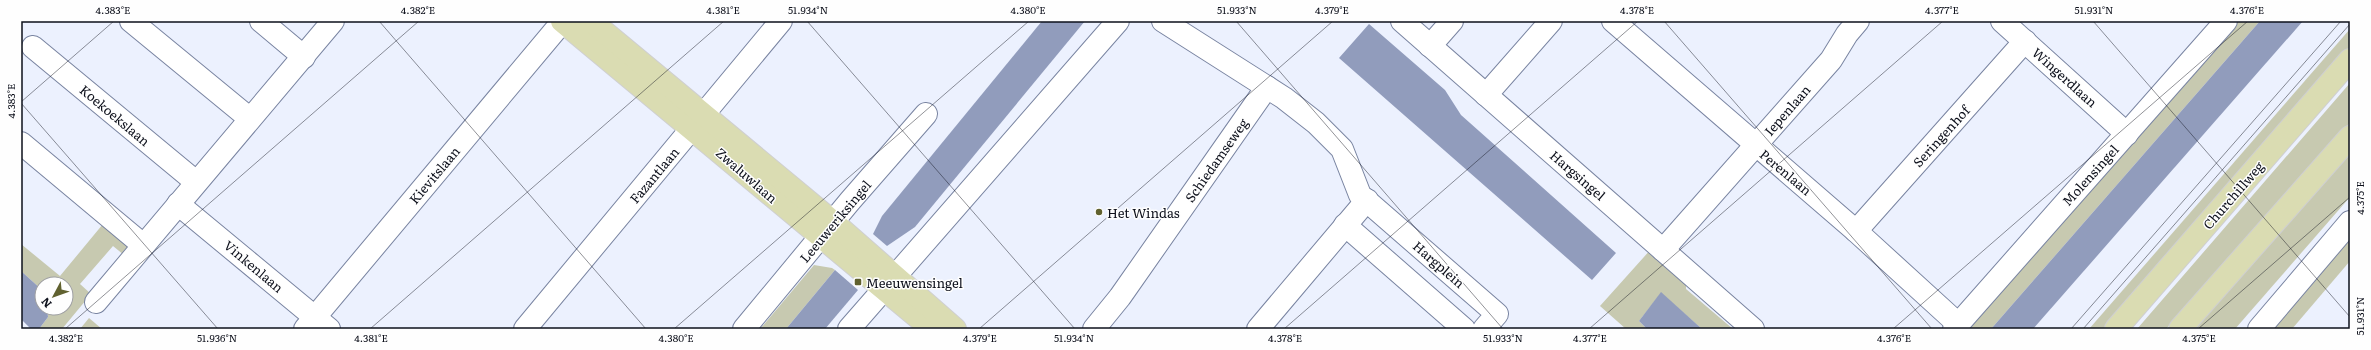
<svg xmlns="http://www.w3.org/2000/svg" width="2371" height="350" font-family="Literata,serif">
  <style>
    .green { fill: #c7c9b0 }
    .water { fill: #919cbc }
    .lines { fill: none; stroke-linecap: round; stroke-linejoin: round }
    .minor-casing { stroke: #7984a1; stroke-width: 24 }
    .major-casing { stroke: #cfcfd1; stroke-width: 24 }
    .minor { stroke: #fff; stroke-width: 22 }
    .major { stroke: #dadcb2; stroke-width: 22 }
    .tram { stroke: #848894; stroke-width: 1 }
    .ticks { fill: none; stroke: #0d101b; stroke-width: 1; stroke-opacity: 0.45 }
    .poi-dot { fill: #60612f; stroke: #fefefe; stroke-width: 1.5 }
    .labels { text-anchor: middle; dominant-baseline: central; stroke-width: 3; stroke-linejoin: round; paint-order: stroke }
    .street-label { font-size: 13px; fill: #0d101b; stroke: #fefefe }
    .poi-label { font-size: 13px; fill: #0d101b; stroke: #fefefe; text-anchor: start }
    .neatline { fill: none; stroke: #0d101b; stroke-width: 1.5 }
    .ticks-label { font-size: 10px; text-anchor: middle; fill: #0d101b }
  </style>
  <rect width="100%" height="100%" fill="#ecf1fe"/>
  <g class="green">
    <path d="M2235 21H2260L1991 329H1963Z"/>
    <path d="M2350 29V48L2105 329H2089Z"/>
    <path d="M2350 83V123L2347 126 2166 329H2137Z"/>
    <path d="M2350 150V197L2235 329H2192Z"/>
    <path d="M2350 216V261L2292 329H2253Z"/>
    <path d="M103 224 130 247 124 255 113 246 80 284 91 294 62 329H39L48 317 47 308H66V284H42V290L21 271V244L60 276Z"/>
    <path d="M1652 248 1686 279V289L1733 329H1702L1661 293 1639 321 1647 329H1626L1600 306Z"/>
    <path d="M814 265 832 268 835 270 786 329H760Z"/>
    <path d="M89 318 102 329H80Z"/>
  </g>
  <g class="water">
    <path d="M1042 21H1085L915 227 887 246 873 234 882 216Z"/>
    <path d="M2260 21H2303L2033 329H1991Z"/>
    <path d="M1369 24 1445 90 1461 115 1616 253 1592 280 1339 58Z"/>
    <path d="M835 270 858 290 825 329H786Z"/>
    <path d="M21 271 42 290V308H47L48 317 39 329H31L21 319Z"/>
    <path d="M1661 292 1702 329H1647L1639 321Z"/>
  </g>
  <g class="lines">
    <defs>
      <g id="minor">
        <path d="M131 21 249 118"/>
        <path d="M261 21 304 57"/>
        <path d="M1163 21 1284 98 1316 123 1342 149 1360 195 1497 314 1484 329"/>
        <path d="M1402 21 1753 329"/>
        <path d="M1613 21 1856 231 1958 324"/>
        <path d="M2002 21 2127 134"/>
        <path d="M1430 46 1452 21"/>
        <path d="M33 47 196 182"/>
        <path d="M1486 95 1551 21"/>
        <path d="M21 143 143 245"/>
        <path d="M178 204 329 329"/>
        <path d="M1345 225 1464 329"/>
        <path d="M1856 231 2025 41"/>
        <path d="M1663 250 1831 60 1847 34 1858 21"/>
        <path d="M96 302 333 21"/>
        <path d="M305 329 563 21"/>
        <path d="M525 329 781 21"/>
        <path d="M744 329 850 201 926 114"/>
        <path d="M849 329 1118 21"/>
        <path d="M1094 329 1120 297 1267 87"/>
        <path d="M1258 329 1367 200"/>
        <path d="M1954 329 2226 21"/>
        <path d="M2259 329 2350 222"/>
      </g>
      <g id="major">
        <path d="M562 21 932 329"/>
        <path d="M591 21 833 222 955 329"/>
        <path d="M2116 329 2350 60"/>
        <path d="M2180 329 2350 137"/>
      </g>
    </defs>
    <use href="#minor" class="minor-casing"/>
    <use href="#major" class="major-casing"/>
    <use href="#minor" class="minor"/>
    <use href="#major" class="major"/>
    <g class="tram">
      <path d="M2071 329 2341 21"/>
      <path d="M2083 329 2350 24"/>
    </g>
  </g>
  <path class="ticks" d="M379 21 646 329M807 21 1075 329M1236 21 1503 329M1664 21 1932 329M2093 21 2350 317M21 102 114 21M21 103 218 329M65 329 419 21M370 329 724 21M674 329 1029 21M979 329 1333 21M1284 329 1638 21M1589 329 1943 21M1893 329 2248 21M2198 329 2350 197"/>
  <g class="poi-dot">
    <circle cx="1099" cy="212" r="4"/>
    <rect x="854" y="278" width="8" height="8" rx="2"/>
  </g>
  <g class="labels">
    <g class="street-label">
      <text transform="translate(2065 77) rotate(42)">Wingerdlaan</text>
      <text transform="translate(1787 110) rotate(-49)">Iepenlaan</text>
      <text transform="translate(115 115) rotate(40)">Koekoekslaan</text>
      <text transform="translate(1941 136) rotate(-48)">Seringenhof</text>
      <text transform="translate(1216 160) rotate(-55)">Schiedamseweg</text>
      <text transform="translate(1786 172) rotate(40)">Perenlaan</text>
      <text transform="translate(434 175) rotate(-50)">Kievitslaan</text>
      <text transform="translate(654 175) rotate(-50)">Fazantlaan</text>
      <text transform="translate(747 175) rotate(41)">Zwaluwlaan</text>
      <text transform="translate(1578 175) rotate(41)">Hargsingel</text>
      <text transform="translate(2090 175) rotate(-48)">Molensingel</text>
      <text transform="translate(2233 195) rotate(-49)">Churchillweg</text>
      <text transform="translate(835 221) rotate(-50)">Leeuweriksingel</text>
      <text transform="translate(1439 264) rotate(41)">Hargplein</text>
      <text transform="translate(254 266) rotate(40)">Vinkenlaan</text>
    </g>
    <g class="poi-label">
      <text x="1107" y="212">Het Windas</text>
      <text x="866" y="282">Meeuwensingel</text>
    </g>
  </g>
  <rect width="2371" height="350" fill="none" stroke="#fefefe" stroke-width="44"/>
  <g transform="translate(54 296) rotate(229)"><circle r="19" fill="#fefefe" stroke="#9e9fa3"/>
  <path d="M0-3L7 15L0 10L-7 15Z" fill="#60612f"/>
  <text y="-6" font-size="11" font-weight="bold" text-anchor="middle" fill="#0d101b">N</text>
  </g>
  <rect x="22" y="22" width="2327" height="306" class="neatline"/>
  <g class="ticks-label">
    <text x="113" y="14">4.383°E</text>
    <text x="418" y="14">4.382°E</text>
    <text x="723" y="14">4.381°E</text>
    <text x="808" y="14">51.934°N</text>
    <text x="1028" y="14">4.380°E</text>
    <text x="1237" y="14">51.933°N</text>
    <text x="1332" y="14">4.379°E</text>
    <text x="1637" y="14">4.378°E</text>
    <text x="1942" y="14">4.377°E</text>
    <text x="2094" y="14">51.931°N</text>
    <text x="2247" y="14">4.376°E</text>
    <text transform="translate(11 101) rotate(-90)" y="4">4.383°E</text>
    <text transform="translate(2360 198) rotate(-90)" y="4">4.375°E</text>
    <text transform="translate(2360 316) rotate(-90)" y="4">51.931°N</text>
    <text x="66" y="342">4.382°E</text>
    <text x="217" y="342">51.936°N</text>
    <text x="371" y="342">4.381°E</text>
    <text x="676" y="342">4.380°E</text>
    <text x="980" y="342">4.379°E</text>
    <text x="1074" y="342">51.934°N</text>
    <text x="1285" y="342">4.378°E</text>
    <text x="1503" y="342">51.933°N</text>
    <text x="1590" y="342">4.377°E</text>
    <text x="1894" y="342">4.376°E</text>
    <text x="2199" y="342">4.375°E</text>
  </g>
</svg>
